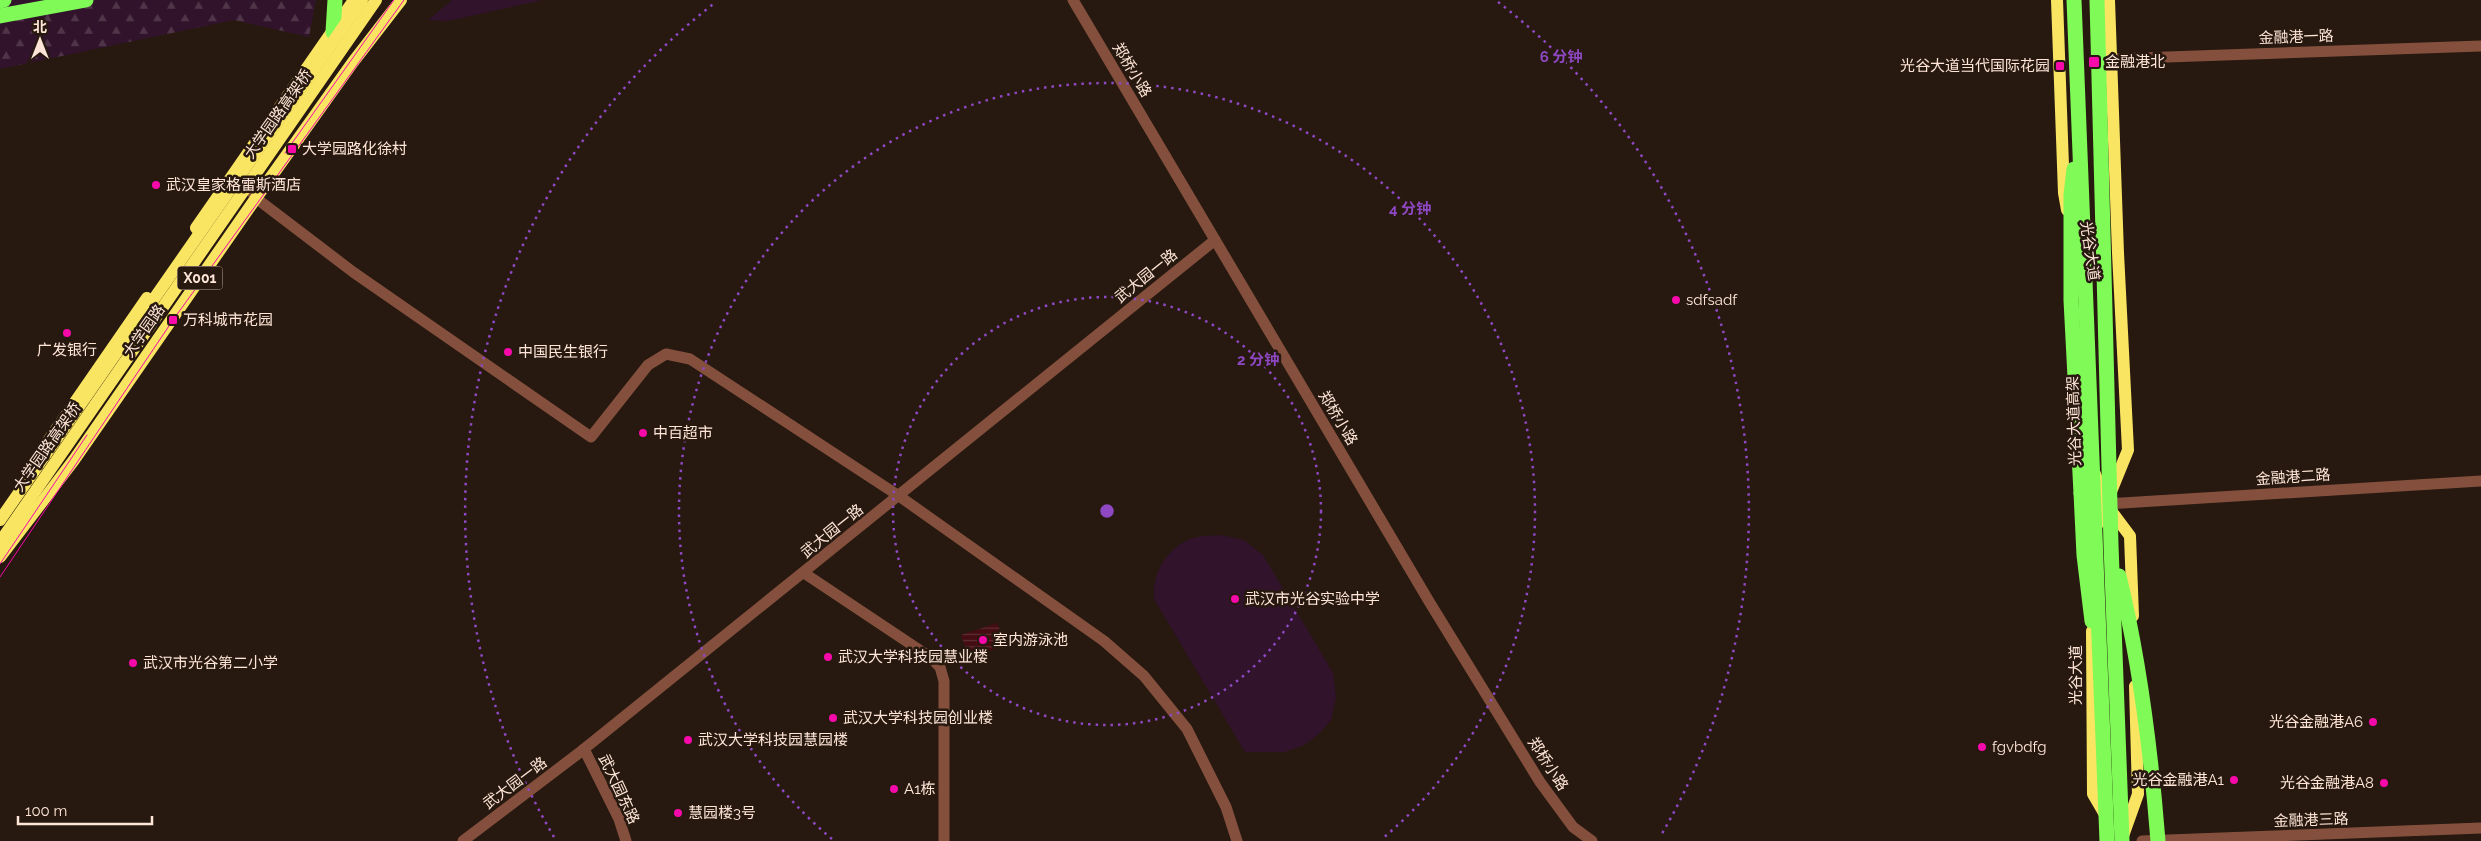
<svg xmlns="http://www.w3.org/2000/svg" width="2481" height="841" font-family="Raleway,'Noto Sans SC',sans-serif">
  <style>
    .forest { fill: url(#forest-firs) }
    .park { fill: #31132b }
    .water { fill: url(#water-rules) }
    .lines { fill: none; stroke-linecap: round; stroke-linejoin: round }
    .minor { stroke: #84503d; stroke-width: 11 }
    .major { stroke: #fae562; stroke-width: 12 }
    .highway { stroke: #7ffa56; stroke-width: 15 }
    .tram { stroke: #f809a9; stroke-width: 1 }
    .major-bridge { stroke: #fae562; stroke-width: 12 }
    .highway-bridge { stroke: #7ffa56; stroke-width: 15 }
    .ring { fill: none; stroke: #8f48c3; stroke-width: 2.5; stroke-dasharray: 2.5 5 }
    .poi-dot { fill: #f809a9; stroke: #271910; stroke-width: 2 }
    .labels { text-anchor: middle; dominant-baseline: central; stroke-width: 5; stroke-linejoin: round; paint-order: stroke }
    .shield { fill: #271910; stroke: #bea89b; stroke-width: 1 }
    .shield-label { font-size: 14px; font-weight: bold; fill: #fee5d7 }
    .street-label { font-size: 15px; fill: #fee5d7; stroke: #271910 }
    .poi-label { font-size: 15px; fill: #fee5d7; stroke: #271910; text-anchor: start }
    .centre { fill: #8f48c3; stroke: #271910; stroke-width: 2.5 }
    .ring-label { font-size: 15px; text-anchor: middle; font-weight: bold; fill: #8f48c3; stroke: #271910; stroke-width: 5; stroke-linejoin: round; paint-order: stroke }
  </style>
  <defs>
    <pattern id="forest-firs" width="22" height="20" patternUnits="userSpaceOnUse" patternTransform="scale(1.25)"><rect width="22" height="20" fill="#31132b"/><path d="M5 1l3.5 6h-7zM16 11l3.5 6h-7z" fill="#503549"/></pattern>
    <pattern id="water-rules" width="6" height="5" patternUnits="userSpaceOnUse" patternTransform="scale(1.25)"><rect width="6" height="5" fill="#440c13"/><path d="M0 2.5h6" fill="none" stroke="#602f35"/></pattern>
  </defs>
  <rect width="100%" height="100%" fill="#271910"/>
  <path class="forest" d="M0 0H316L309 37 234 20 0 69Z"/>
  <g class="park">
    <path d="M452 0H543L448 21 428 20Z"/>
    <path d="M1221 535 1244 540 1263 555 1333 673 1336 698 1331 720 1319 734 1304 745 1285 752H1245L1154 599C1152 571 1169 544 1197 537 1205 535 1214 536 1221 535Z"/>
  </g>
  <path class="water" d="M997 623 1006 645 969 658 961 635Z"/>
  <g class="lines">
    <g class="minor">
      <path d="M1073 0 1430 603 1540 782 1573 827 1592 841"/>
      <path d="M2111 59 2481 46"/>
      <path d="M243 179 256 198 353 272 591 437 648 365 666 354 690 359 899 496 1104 641 1144 676 1187 729 1226 807 1237 841"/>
      <path d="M2106 504 2481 481"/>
      <path d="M804 573 930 657 940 667 944 681V841"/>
      <path d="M584 749 619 819 626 841"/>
      <path d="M463 841 579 753 1215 240"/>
      <path d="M2142 841 2481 828"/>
    </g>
    <g class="major">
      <path d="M2057 0 2064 193 2067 210"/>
      <path d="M2109 0 2118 253 2128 450 2106 504 2130 536 2133 616"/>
      <path d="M196 228 354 0"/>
      <path d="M42 450 147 298"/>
      <path d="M2095 474 2106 504 2095 530"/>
      <path d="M0 557 74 460 256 198 353 62 401 0"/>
      <path d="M2092 631 2093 794 2107 818"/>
      <path d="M2123 836 2138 794 2135 686"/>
    </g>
    <g class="highway">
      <path d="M0 1 4 0"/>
      <path d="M0 16 86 0"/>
      <path d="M333 32 335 0"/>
      <path d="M2081 493 2084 555 2092 621"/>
    </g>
    <g class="tram">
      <path d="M285 153 394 0"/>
      <path d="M0 564 87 435"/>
      <path d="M0 577 173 320 404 0"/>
    </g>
    <g class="major-bridge">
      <path d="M0 520 362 0"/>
      <path d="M0 542 376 0"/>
    </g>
    <g class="highway-bridge">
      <path d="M2074 0 2107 841"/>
      <path d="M2097 0 2111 545 2122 841"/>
      <path d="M2074 169 2071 195V300L2081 493"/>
      <path d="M2119 576C2140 662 2151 752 2158 841"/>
    </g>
  </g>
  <g class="ring">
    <circle cx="1107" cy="511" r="214"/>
    <path d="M832 839A428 428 0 1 1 1382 839"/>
    <path d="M554 837A642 642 0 0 1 716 2M1498 2A642 642 0 0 1 1660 837"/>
  </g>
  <g class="poi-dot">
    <rect x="2088" y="56" width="12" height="12" rx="2.5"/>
    <rect x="2055" y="61" width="10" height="10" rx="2.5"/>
    <rect x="287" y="144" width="10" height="10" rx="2.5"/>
    <circle cx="156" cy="185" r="5"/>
    <circle cx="1676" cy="300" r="5"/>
    <rect x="168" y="315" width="10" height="10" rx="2.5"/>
    <circle cx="67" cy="333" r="5"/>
    <circle cx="508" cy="352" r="5"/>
    <circle cx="643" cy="433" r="5"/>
    <circle cx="1235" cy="599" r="5"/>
    <circle cx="983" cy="640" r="5"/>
    <circle cx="828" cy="657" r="5"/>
    <circle cx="133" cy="663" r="5"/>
    <circle cx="833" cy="718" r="5"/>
    <circle cx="2373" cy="722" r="5"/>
    <circle cx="688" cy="740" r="5"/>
    <circle cx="1982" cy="747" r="5"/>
    <circle cx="2234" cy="780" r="5"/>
    <circle cx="2384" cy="783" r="5"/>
    <circle cx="894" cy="789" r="5"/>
    <circle cx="678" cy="813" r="5"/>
  </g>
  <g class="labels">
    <rect class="shield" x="177.5" y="266.5" width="45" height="23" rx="4"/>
    <g class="shield-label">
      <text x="200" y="278">X001</text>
    </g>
    <g class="street-label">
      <text transform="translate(2296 37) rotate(-2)">金融港一路</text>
      <text transform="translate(1132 70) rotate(59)">郑桥小路</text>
      <text transform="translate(278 114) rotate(-55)">大学园路高架桥</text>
      <text transform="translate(2090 251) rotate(82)">光谷大道</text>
      <text transform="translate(1146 276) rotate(-39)">武大园一路</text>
      <text transform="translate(144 331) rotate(-55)">大学园路</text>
      <text transform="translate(1338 418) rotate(59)">郑桥小路</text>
      <text transform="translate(2074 421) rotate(-92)">光谷大道高架</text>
      <text transform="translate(47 447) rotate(-55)">大学园路高架桥</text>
      <text transform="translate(2293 477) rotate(-4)">金融港二路</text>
      <text transform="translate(832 531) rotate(-39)">武大园一路</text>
      <text transform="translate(2076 675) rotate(-90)">光谷大道</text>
      <text transform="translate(1548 764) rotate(57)">郑桥小路</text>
      <text transform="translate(515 783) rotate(-37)">武大园一路</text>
      <text transform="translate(619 789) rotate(65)">武大园东路</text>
      <text transform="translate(2311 820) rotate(-2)">金融港三路</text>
    </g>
    <g class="poi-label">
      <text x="2105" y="62">金融港北</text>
      <text x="2050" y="66" text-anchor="end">光谷大道当代国际花园</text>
      <text x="302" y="149">大学园路化徐村</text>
      <text x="166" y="185">武汉皇家格雷斯酒店</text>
      <text x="1686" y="300">sdfsadf</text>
      <text x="183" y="320">万科城市花园</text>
      <text x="67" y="350" text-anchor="middle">广发银行</text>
      <text x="518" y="352">中国民生银行</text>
      <text x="653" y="433">中百超市</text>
      <text x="1245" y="599">武汉市光谷实验中学</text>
      <text x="993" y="640">室内游泳池</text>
      <text x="838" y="657">武汉大学科技园慧业楼</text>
      <text x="143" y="663">武汉市光谷第二小学</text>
      <text x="843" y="718">武汉大学科技园创业楼</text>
      <text x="2363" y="722" text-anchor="end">光谷金融港A6</text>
      <text x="698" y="740">武汉大学科技园慧园楼</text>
      <text x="1992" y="747">fgvbdfg</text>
      <text x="2224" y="780" text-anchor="end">光谷金融港A1</text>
      <text x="2374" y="783" text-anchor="end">光谷金融港A8</text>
      <text x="904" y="789">A1栋</text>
      <text x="688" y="813">慧园楼3号</text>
    </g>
  </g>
  <circle cx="1107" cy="511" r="8" class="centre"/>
  <g class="ring-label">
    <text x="1561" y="62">6 分钟</text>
    <text x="1410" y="214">4 分钟</text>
    <text x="1258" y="365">2 分钟</text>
  </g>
  <g transform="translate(40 40)" stroke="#271910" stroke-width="4" paint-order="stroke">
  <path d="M0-4L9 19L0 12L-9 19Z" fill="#fee5d7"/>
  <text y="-8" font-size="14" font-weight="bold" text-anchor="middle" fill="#fee5d7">北</text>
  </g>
  <path d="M18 816v8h134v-8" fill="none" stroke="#fee5d7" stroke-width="2.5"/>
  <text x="25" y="816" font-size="15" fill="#fee5d7" stroke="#271910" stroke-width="4" paint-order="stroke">100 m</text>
</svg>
